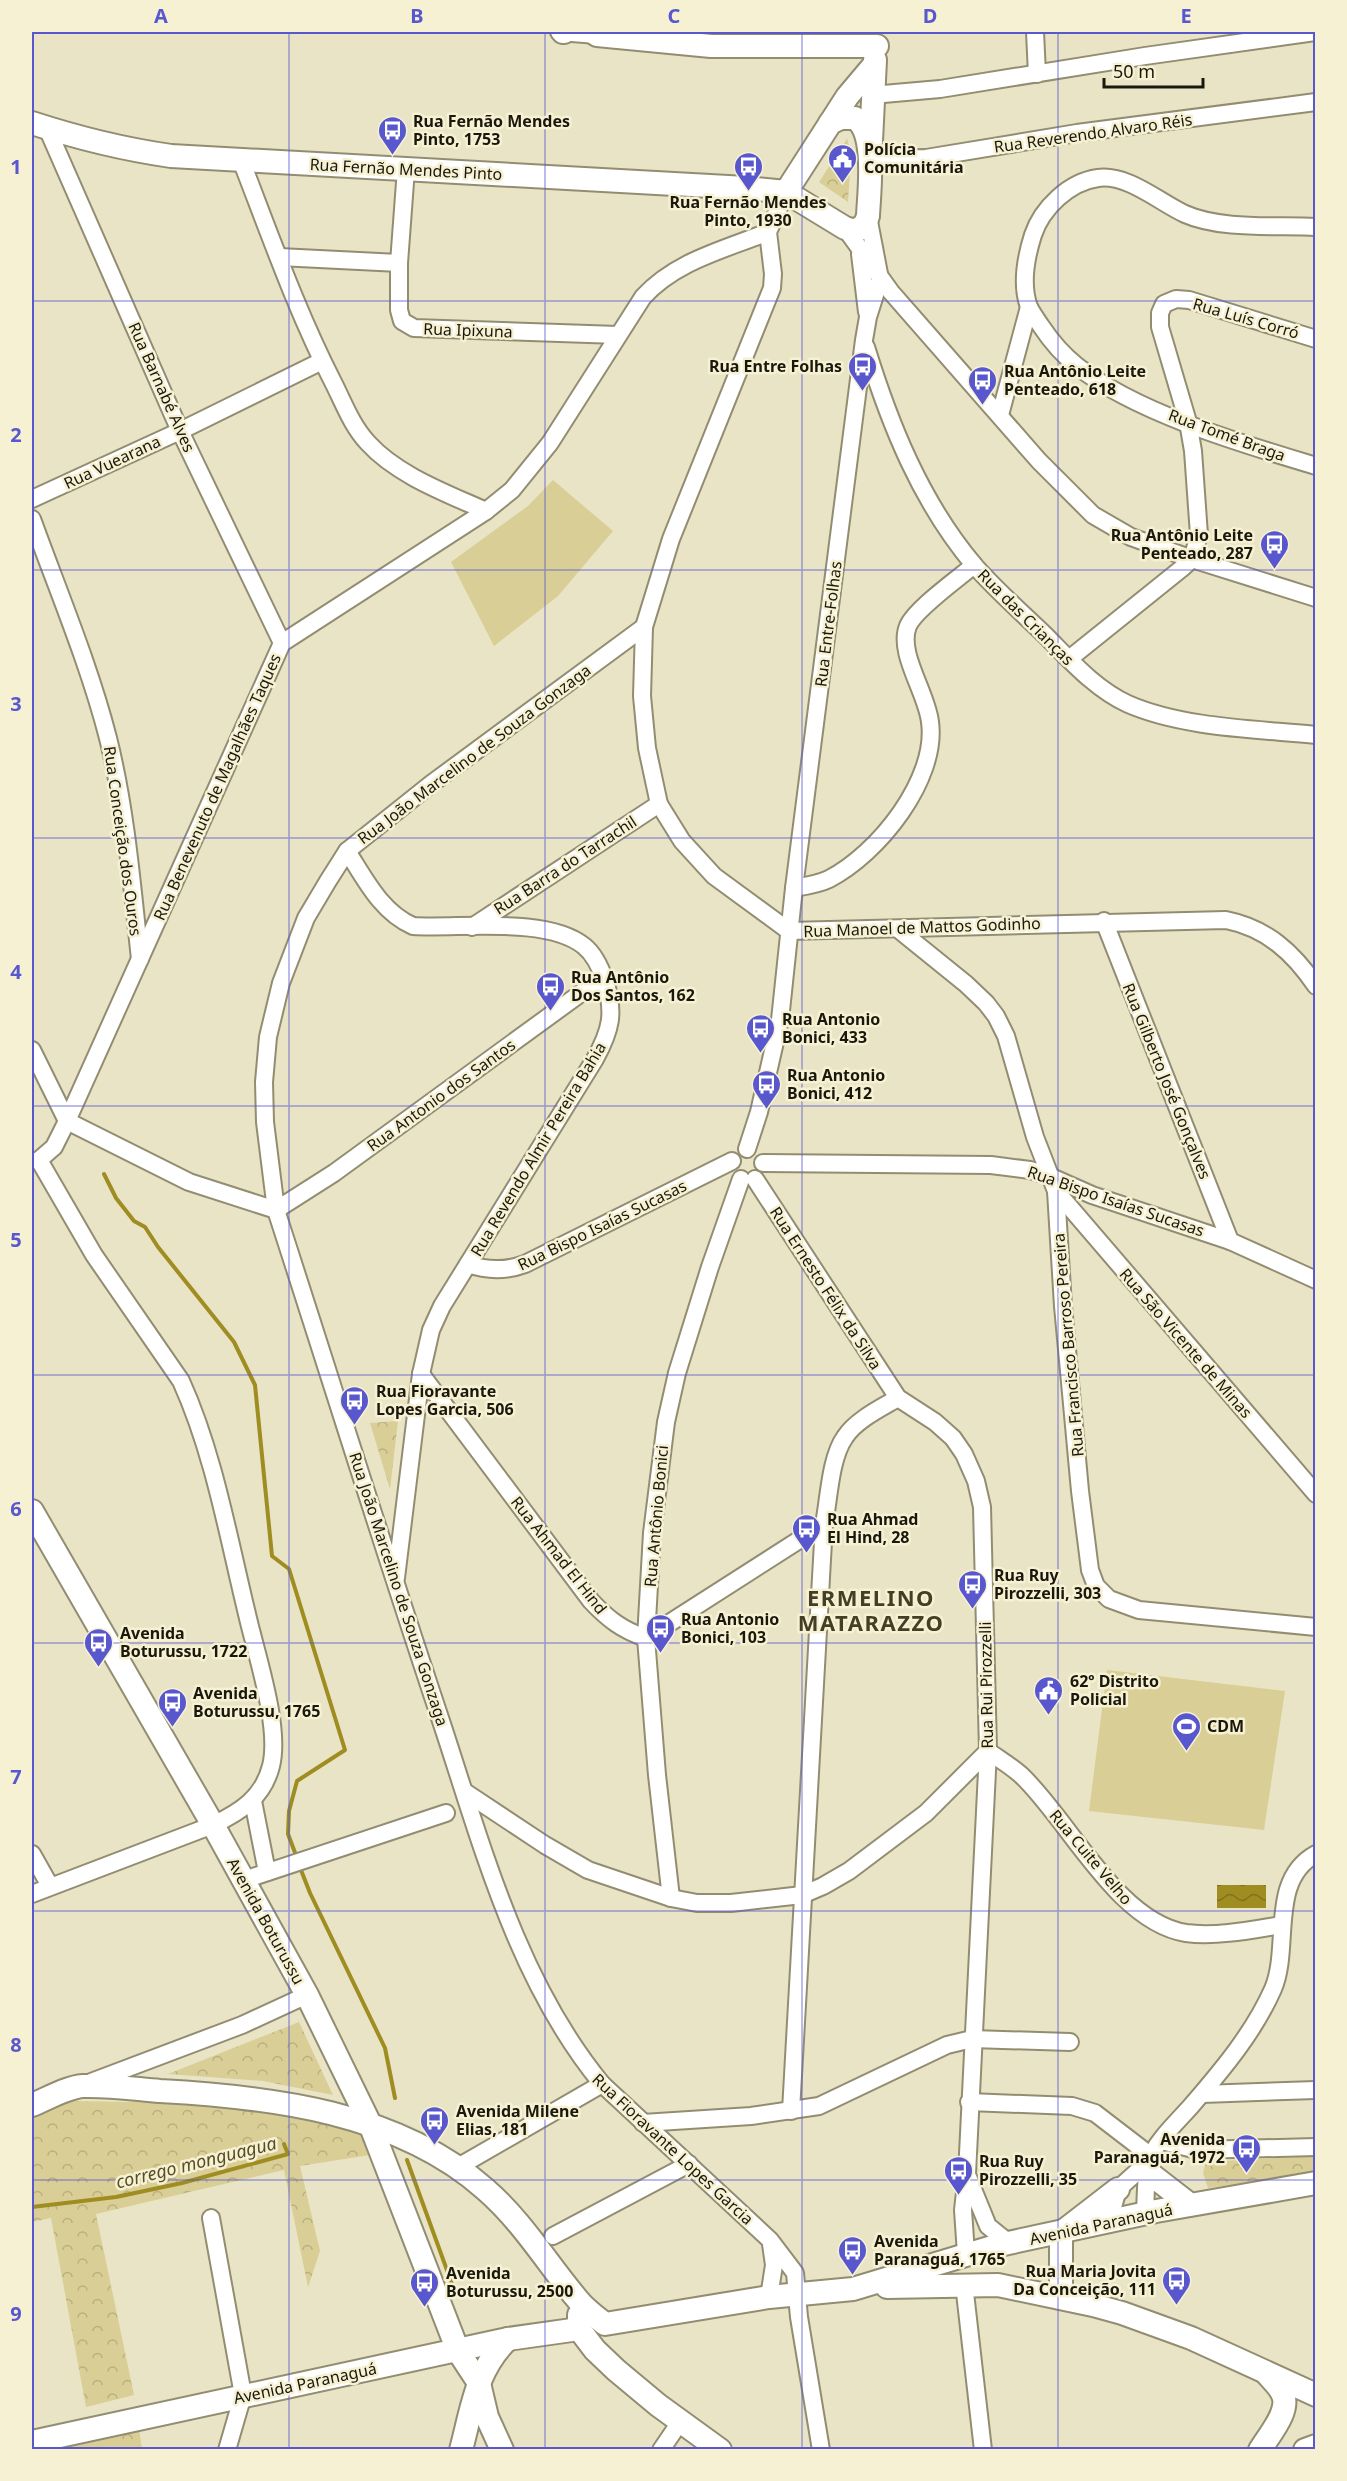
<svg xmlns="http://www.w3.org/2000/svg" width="1347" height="2481" font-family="'Noto Sans',sans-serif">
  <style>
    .park { fill: url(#park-crowns) }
    .garden { fill: #d9ce95 }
    .water { fill: url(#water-waves) }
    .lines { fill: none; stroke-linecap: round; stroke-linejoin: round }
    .stream { stroke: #9f8d22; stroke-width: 4 }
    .street-casing { stroke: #928d71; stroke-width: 20 }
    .secondary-casing { stroke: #928d71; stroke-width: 26 }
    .street { stroke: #fff; stroke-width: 16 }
    .secondary { stroke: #fff; stroke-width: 22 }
    .grid { fill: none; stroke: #5957ce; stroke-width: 1.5; stroke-opacity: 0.55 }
    .labels { text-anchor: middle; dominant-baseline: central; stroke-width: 5; stroke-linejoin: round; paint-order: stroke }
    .poi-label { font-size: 16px; font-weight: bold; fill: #1a180d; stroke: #f7f1d3; text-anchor: start }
    .street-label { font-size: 16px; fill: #1a180d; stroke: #f7f1d3 }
    .water-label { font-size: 18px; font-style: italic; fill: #564e24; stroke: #f7f1d3 }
    .district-label { font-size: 22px; font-weight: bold; letter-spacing: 1.5px; fill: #433e25; stroke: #f7f1d3 }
    .neatline { fill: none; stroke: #5957ce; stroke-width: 2 }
    .grid-label { font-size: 20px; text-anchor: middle; font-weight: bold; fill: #5957ce }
  </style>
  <defs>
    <pattern id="park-crowns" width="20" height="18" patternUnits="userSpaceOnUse" patternTransform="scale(1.5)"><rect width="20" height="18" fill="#d9ce95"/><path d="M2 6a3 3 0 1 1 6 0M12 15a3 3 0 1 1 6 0" fill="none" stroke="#bab07f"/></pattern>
    <pattern id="water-waves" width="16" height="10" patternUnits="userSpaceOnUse" patternTransform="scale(1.5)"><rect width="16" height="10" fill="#9f8d22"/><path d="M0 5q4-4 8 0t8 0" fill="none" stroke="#81721c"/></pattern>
  </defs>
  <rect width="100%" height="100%" fill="#e9e4c6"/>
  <g class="park">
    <path d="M847 139 851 154 848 202 819 182Z"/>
    <path d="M398 1421 390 1489 370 1423Z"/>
    <path d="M299 2022 333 2095 263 2081 168 2074Z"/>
    <path d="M156 2098 288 2112 361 2133 370 2155 300 2166 320 2251 308 2287 284 2170 96 2214 134 2395 86 2407 51 2218 32 2222V2113L74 2101 127 2102Z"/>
    <path d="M1315 2156V2175L1208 2188 1203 2173 1206 2162Z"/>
    <path d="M138 2422 142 2449 35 2450Z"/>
  </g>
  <g class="garden">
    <path d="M553 480 613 531 558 596 494 646 451 562 528 506Z"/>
    <path d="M1107 1670 1285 1691 1264 1830 1089 1811Z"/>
  </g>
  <rect class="water" x="1217" y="1885" width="49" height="23"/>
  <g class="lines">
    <g class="stream">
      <path d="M104 1174 116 1198 134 1221 145 1227 158 1247 234 1342 255 1385 272 1556 289 1569 345 1750 297 1781 289 1811 288 1834 297 1858"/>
      <path d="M299 1865 310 1893 385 2048 395 2098"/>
      <path d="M407 2160 456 2295"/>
      <path d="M32 2207 116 2197 182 2183 288 2154 284 2144"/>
    </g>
    <defs>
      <g id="street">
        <path d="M559 32 597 35"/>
        <path d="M1035 32 1037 74"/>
        <path d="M872 95 940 89 1145 56 1315 32"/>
        <path d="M47 128 180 431 282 643"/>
        <path d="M870 159 926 158 1077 133 1316 102"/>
        <path d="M241 160C270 235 297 312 334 384 344 404 352 426 368 443 397 475 446 493 486 511"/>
        <path d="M406 169 399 263V310L402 321 414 328 618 335"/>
        <path d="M786 192 768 232 773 274 772 288 671 539 644 627 642 696 647 748 659 804 682 841 714 876 789 931 1226 920C1266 928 1293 952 1316 986"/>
        <path d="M1316 227C1276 225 1221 230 1185 214 1159 202 1128 174 1098 178 1069 182 1042 208 1033 235 1026 257 1021 285 1029 307 1032 313 1037 320 1041 326 1051 341 1063 355 1077 366 1136 413 1243 444 1316 466"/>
        <path d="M845 228 891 292 1039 461 1093 515 1131 537 1192 559 1316 598"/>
        <path d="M860 254 867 312"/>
        <path d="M279 257 399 263"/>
        <path d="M866 347C890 425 921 502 974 565 996 590 1021 612 1045 635 1070 660 1095 689 1128 704 1183 728 1257 729 1316 735"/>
        <path d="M1000 415 1029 307"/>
        <path d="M32 499 180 431 322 361"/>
        <path d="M32 519C58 591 89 664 108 738 126 810 132 885 140 959"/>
        <path d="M644 627 431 784 347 851 328 881 306 918 281 983 268 1037 264 1082 265 1122 276 1210C331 1380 384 1551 441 1721 482 1845 517 1981 602 2084L770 2240 795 2273 799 2317 821 2450"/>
        <path d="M1069 659 1181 569 1192 559 1199 535 1193 451 1188 422 1160 327V313L1164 304 1176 299 1189 300 1316 339"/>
        <path d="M347 851C365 879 381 912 413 926 459 929 547 916 584 946 594 954 601 969 605 981 615 1013 611 1030 595 1059L442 1306 431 1330 421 1374 396 1578"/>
        <path d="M794 888C806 886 819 884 829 879 878 854 938 779 930 722 927 693 897 653 908 626 915 609 959 578 974 565"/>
        <path d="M1104 921 1230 1241"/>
        <path d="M472 927 659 804"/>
        <path d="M898 929 966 984 986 1003 996 1016 1006 1036 1035 1137 1056 1191 1063 1306 1080 1491 1090 1570 1096 1586 1109 1599 1139 1610 1316 1627"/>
        <path d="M32 1050 67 1121 189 1182 276 1210"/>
        <path d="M747 1149 759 1112 780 1020 794 888 864 340 868 317 880 279 868 216"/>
        <path d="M39 1160 54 1147 67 1121 282 643 486 511 512 490 550 443 643 297C676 261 723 250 768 232"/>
        <path d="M763 1163 991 1165 1030 1170 1049 1176 1092 1195 1230 1241 1316 1280"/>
        <path d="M755 1179 898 1398 935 1422 953 1438 964 1454 976 1481 982 1507 988 1751 967 2174 963 2210 966 2254"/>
        <path d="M1056 1191 1316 1494"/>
        <path d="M276 1210 334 1173 603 977"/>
        <path d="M468 1264C488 1271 506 1271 525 1264L732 1161"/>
        <path d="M421 1374 591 1601C608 1619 622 1630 646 1638L824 1524"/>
        <path d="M465 1792 545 1845 588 1870 671 1898 697 1903H731L802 1895 823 1886 849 1871 926 1813 988 1751C999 1759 1011 1766 1021 1775 1069 1820 1117 1922 1186 1933 1216 1937 1251 1930 1281 1925"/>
        <path d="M253 1801 267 1872"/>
        <path d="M32 1854 50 1886"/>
        <path d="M244 1880 446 1813"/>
        <path d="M32 1894 213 1825C240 1812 263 1798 271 1766 281 1727 256 1654 247 1614 228 1536 214 1454 181 1381L94 1255 39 1160"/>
        <path d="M671 1898 657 1775 646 1638 652 1533 666 1422 677 1373 710 1267 741 1179"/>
        <path d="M91 2082 242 2025 307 1995"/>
        <path d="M1202 2094 1316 2090"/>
        <path d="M969 2102 1072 2106 1095 2113 1151 2156"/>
        <path d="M791 2111 824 1524C829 1499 830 1458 845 1437 856 1420 881 1408 898 1398"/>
        <path d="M643 2123 751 2116 819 2106 947 2045 972 2039 1070 2042"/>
        <path d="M1162 2141 1197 2150 1316 2147"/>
        <path d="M458 2167 602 2084"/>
        <path d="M968 2177 988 2226 1009 2243"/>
        <path d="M1145 2214C1146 2197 1145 2176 1150 2159 1155 2142 1180 2119 1192 2105 1223 2069 1254 2032 1273 1989 1291 1947 1268 1880 1316 1854"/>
        <path d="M211 2218 243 2395 227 2450"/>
        <path d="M1109 2222 1118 2189 1149 2161"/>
        <path d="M553 2236 689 2164"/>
        <path d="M964 2284 983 2450"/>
        <path d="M769 2297 774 2265 771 2244"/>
        <path d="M661 2450 680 2422"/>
      </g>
      <g id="secondary">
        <path d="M563 32H564"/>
        <path d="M593 32 597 35 711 46H877"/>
        <path d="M32 123C78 138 122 149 171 156L746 188 786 192 845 228 856 231 865 224 868 216C869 192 877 133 855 118H841L830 123"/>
        <path d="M871 141 875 60"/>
        <path d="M786 192 847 97 874 65"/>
        <path d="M32 1511 213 1825 307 1995 370 2124 458 2351 479 2383 487 2417 502 2450"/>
        <path d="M32 2105C47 2099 67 2087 83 2086 108 2085 135 2089 160 2091 271 2097 398 2112 485 2189 523 2222 546 2262 578 2300 585 2309 596 2317 605 2324L769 2297 853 2289 999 2245 1156 2211 1316 2183"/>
        <path d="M1149 2173 1189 2204"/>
        <path d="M887 2287 998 2285 1093 2305 1122 2313 1191 2338 1316 2395"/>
        <path d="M1061 2298V2233L1118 2189"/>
        <path d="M579 2315V2329L595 2350 616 2370 658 2405 720 2450"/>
        <path d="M32 2442 508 2339 579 2329"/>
        <path d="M461 2450C472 2409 476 2369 508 2339"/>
        <path d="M1260 2450C1268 2436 1292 2410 1282 2393 1279 2386 1272 2380 1267 2374"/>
        <path d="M1305 2450 1316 2446"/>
      </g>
    </defs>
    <use href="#street" class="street-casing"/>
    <use href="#secondary" class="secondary-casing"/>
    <use href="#street" class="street"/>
    <use href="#secondary" class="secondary"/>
  </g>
  <path class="grid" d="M289 32V2450M545 32V2450M802 32V2450M1058 32V2450M32 301H1316M32 570H1316M32 838H1316M32 1106H1316M32 1375H1316M32 1643H1316M32 1911H1316M32 2180H1316"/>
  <defs>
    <symbol id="bus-pin" viewBox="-11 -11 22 30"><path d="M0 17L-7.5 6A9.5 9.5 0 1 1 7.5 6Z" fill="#5957ce" stroke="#f7f1d3"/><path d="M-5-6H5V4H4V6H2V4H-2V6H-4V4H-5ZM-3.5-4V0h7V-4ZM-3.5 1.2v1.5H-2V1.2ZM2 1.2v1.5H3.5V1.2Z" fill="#fff"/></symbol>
    <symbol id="civic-pin" viewBox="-11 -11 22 30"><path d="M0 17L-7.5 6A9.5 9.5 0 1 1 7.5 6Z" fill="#5957ce" stroke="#f7f1d3"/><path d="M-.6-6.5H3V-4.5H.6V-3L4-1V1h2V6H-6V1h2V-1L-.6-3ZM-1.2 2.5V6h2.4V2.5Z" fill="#fff"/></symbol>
    <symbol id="stadium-pin" viewBox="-11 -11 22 30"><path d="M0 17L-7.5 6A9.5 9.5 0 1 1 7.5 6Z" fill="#5957ce" stroke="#f7f1d3"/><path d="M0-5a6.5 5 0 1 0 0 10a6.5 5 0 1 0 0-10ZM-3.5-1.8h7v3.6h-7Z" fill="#fff"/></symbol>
  </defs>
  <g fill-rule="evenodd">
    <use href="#bus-pin" x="376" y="114" width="33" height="45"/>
    <use href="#civic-pin" x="826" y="142" width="33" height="45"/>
    <use href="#bus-pin" x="732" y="150" width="33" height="45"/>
    <use href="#bus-pin" x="846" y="350" width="33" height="45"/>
    <use href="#bus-pin" x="966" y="364" width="33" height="45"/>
    <use href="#bus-pin" x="1258" y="528" width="33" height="45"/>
    <use href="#bus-pin" x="534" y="970" width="33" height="45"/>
    <use href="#bus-pin" x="744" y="1012" width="33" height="45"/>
    <use href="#bus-pin" x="750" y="1068" width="33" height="45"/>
    <use href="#bus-pin" x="338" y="1384" width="33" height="45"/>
    <use href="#bus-pin" x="790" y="1512" width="33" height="45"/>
    <use href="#bus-pin" x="956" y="1568" width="33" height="45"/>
    <use href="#bus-pin" x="644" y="1612" width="33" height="45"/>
    <use href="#bus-pin" x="82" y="1626" width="33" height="45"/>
    <use href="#civic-pin" x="1032" y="1674" width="33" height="45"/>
    <use href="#bus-pin" x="156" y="1686" width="33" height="45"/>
    <use href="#stadium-pin" x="1170" y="1710" width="33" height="45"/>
    <use href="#bus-pin" x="418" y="2104" width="33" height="45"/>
    <use href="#bus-pin" x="1230" y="2132" width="33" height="45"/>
    <use href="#bus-pin" x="942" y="2154" width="33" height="45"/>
    <use href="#bus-pin" x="836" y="2234" width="33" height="45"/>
    <use href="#bus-pin" x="1160" y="2264" width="33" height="45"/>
    <use href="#bus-pin" x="408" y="2266" width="33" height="45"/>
  </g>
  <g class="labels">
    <g class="poi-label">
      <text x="413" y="121">Rua Fernão Mendes<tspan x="413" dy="18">Pinto, 1753</tspan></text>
      <text x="864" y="149">Polícia<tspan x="864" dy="18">Comunitária</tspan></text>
      <text x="748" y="202" text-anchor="middle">Rua Fernão Mendes<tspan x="748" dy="18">Pinto, 1930</tspan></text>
      <text x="842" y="366" text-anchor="end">Rua Entre Folhas</text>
      <text x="1004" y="371">Rua Antônio Leite<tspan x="1004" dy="18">Penteado, 618</tspan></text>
      <text x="1253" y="535" text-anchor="end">Rua Antônio Leite<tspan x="1253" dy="18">Penteado, 287</tspan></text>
      <text x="571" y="977">Rua Antônio<tspan x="571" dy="18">Dos Santos, 162</tspan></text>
      <text x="782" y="1019">Rua Antonio<tspan x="782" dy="18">Bonici, 433</tspan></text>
      <text x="787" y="1075">Rua Antonio<tspan x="787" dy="18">Bonici, 412</tspan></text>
      <text x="376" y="1391">Rua Fioravante<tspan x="376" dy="18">Lopes Garcia, 506</tspan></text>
      <text x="827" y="1519">Rua Ahmad<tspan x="827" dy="18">El Hind, 28</tspan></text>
      <text x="994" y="1575">Rua Ruy<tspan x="994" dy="18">Pirozzelli, 303</tspan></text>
      <text x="681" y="1619">Rua Antonio<tspan x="681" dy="18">Bonici, 103</tspan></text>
      <text x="120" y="1633">Avenida<tspan x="120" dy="18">Boturussu, 1722</tspan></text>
      <text x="1070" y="1681">62º Distrito<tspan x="1070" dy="18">Policial</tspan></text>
      <text x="193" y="1693">Avenida<tspan x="193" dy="18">Boturussu, 1765</tspan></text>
      <text x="1207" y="1726">CDM</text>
      <text x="456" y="2111">Avenida Milene<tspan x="456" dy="18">Elias, 181</tspan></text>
      <text x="1225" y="2139" text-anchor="end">Avenida<tspan x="1225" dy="18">Paranaguá, 1972</tspan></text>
      <text x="979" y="2161">Rua Ruy<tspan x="979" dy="18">Pirozzelli, 35</tspan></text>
      <text x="874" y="2241">Avenida<tspan x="874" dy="18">Paranaguá, 1765</tspan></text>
      <text x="1156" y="2271" text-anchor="end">Rua Maria Jovita<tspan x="1156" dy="18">Da Conceição, 111</tspan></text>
      <text x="446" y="2273">Avenida<tspan x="446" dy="18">Boturussu, 2500</tspan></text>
    </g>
    <g class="street-label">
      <text transform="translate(1093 133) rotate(-8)">Rua Reverendo Alvaro Réis</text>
      <text transform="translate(406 169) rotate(3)">Rua Fernão Mendes Pinto</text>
      <text transform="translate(1246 318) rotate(16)">Rua Luís Corró</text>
      <text transform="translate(468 330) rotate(2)">Rua Ipixuna</text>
      <text transform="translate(162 387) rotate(66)">Rua Barnabé Alves</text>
      <text transform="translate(1227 435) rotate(20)">Rua Tomé Braga</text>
      <text transform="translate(112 462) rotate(-25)">Rua Vuearana</text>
      <text transform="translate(1026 617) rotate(45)">Rua das Crianças</text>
      <text transform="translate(828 624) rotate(-83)">Rua Entre-Folhas</text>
      <text transform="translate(474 754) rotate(-37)">Rua João Marcelino de Souza Gonzaga</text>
      <text transform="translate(217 787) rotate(-66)">Rua Benevenuto de Magalhães Taques</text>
      <text transform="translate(123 841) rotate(82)">Rua Conceição dos Ouros</text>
      <text transform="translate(565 865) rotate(-33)">Rua Barra do Tarrachil</text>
      <text transform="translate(922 927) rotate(-2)">Rua Manoel de Mattos Godinho</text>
      <text transform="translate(1167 1081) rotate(68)">Rua Gilberto José Gonçalves</text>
      <text transform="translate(441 1095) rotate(-36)">Rua Antonio dos Santos</text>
      <text transform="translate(538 1149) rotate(-59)">Rua Revendo Almir Pereira Bahia</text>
      <text transform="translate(1116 1201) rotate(19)">Rua Bispo Isaías Sucasas</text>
      <text transform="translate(602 1225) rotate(-26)">Rua Bispo Isaías Sucasas</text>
      <text transform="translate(826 1288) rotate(57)">Rua Ernesto Félix da Silva</text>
      <text transform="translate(1186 1343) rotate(49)">Rua São Vicente de Minas</text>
      <text transform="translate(1068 1345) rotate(-95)">Rua Francisco Barroso Pereira</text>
      <text transform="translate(656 1516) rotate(-85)">Rua Antônio Bonici</text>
      <text transform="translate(559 1555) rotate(52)">Rua Ahmad El Hind</text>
      <text transform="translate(399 1589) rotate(72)">Rua João Marcelino de Souza Gonzaga</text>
      <text transform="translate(986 1685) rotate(-91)">Rua Rui Pirozzelli</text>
      <text transform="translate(1091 1857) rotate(50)">Rua Cuite Velho</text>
      <text transform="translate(266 1921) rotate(61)">Avenida Boturussu</text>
      <text transform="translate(673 2149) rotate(43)">Rua Fioravante Lopes Garcia</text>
      <text transform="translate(1101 2224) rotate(-12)">Avenida Paranaguá</text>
      <text transform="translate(305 2383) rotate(-12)">Avenida Paranaguá</text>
    </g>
    <g class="water-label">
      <text transform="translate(196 2162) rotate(-14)">corrego monguagua</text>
    </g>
    <g class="district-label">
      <text x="871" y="1597">ERMELINO<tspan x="871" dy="25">MATARAZZO</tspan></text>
    </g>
  </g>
  <rect width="1347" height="2481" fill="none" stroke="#f7f1d3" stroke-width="66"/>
  <path d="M1104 78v9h99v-9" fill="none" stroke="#1a180d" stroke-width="3"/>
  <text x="1113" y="78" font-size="18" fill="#1a180d" stroke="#f7f1d3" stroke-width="4.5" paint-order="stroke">50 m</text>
  <rect x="33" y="33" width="1281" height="2415" class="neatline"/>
  <g class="grid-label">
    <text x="161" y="23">A</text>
    <text x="417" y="23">B</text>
    <text x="674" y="23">C</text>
    <text x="930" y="23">D</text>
    <text x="1186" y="23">E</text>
    <text x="16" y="174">1</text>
    <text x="16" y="442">2</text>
    <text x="16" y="711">3</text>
    <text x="16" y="979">4</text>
    <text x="16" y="1247">5</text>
    <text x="16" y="1516">6</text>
    <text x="16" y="1784">7</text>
    <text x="16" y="2052">8</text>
    <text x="16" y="2321">9</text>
  </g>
</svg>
